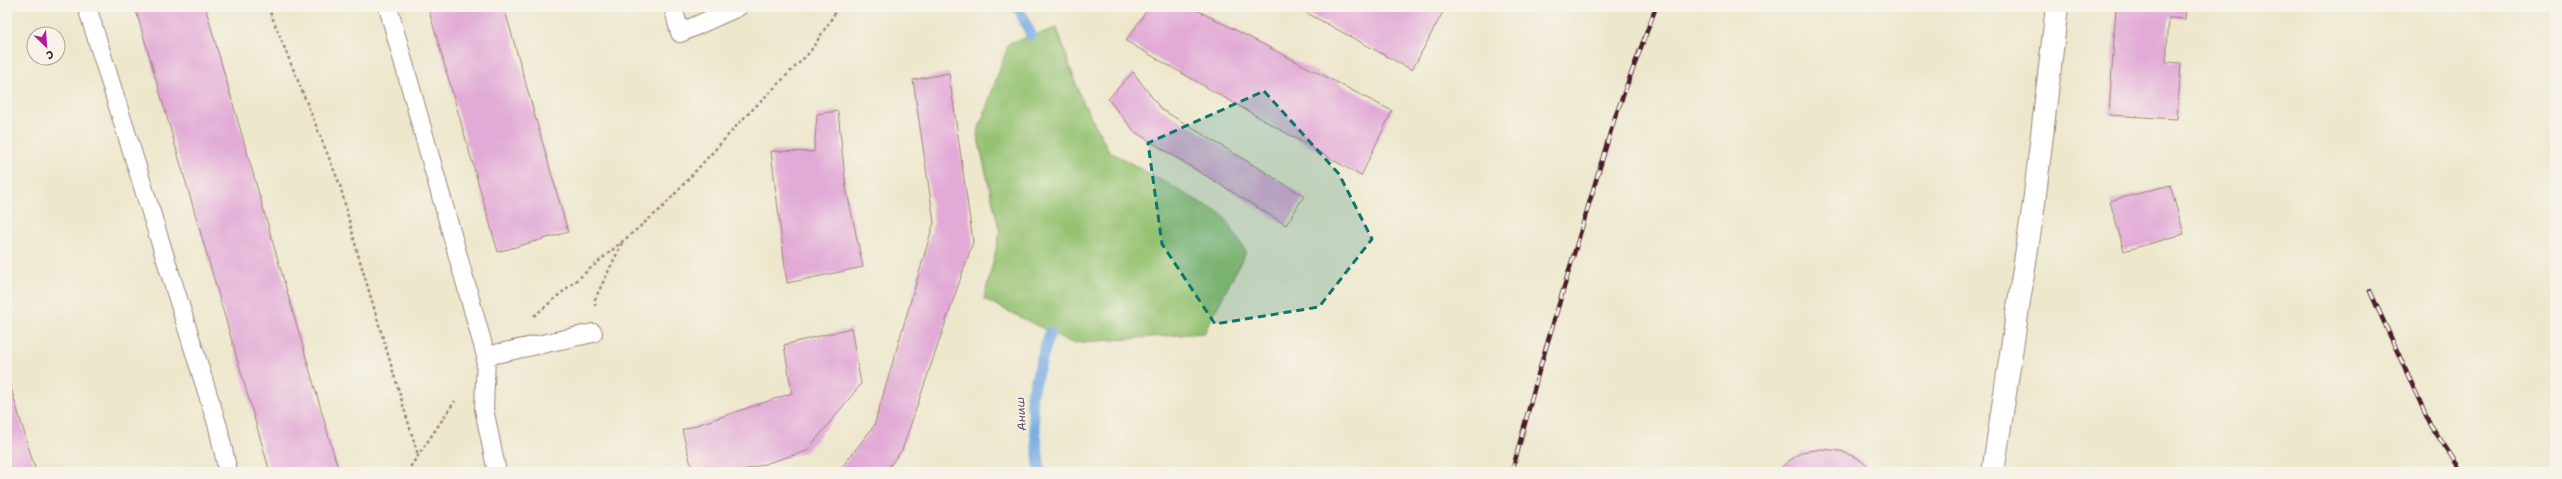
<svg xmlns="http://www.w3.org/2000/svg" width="2562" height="479" font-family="'Shantell Sans',sans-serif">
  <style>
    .green { fill: #95c271; stroke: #70704e }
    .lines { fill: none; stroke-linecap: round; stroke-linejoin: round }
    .stream { stroke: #77abe4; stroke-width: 11 }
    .building { fill: #e2aad7 }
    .service-casing { stroke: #9c837c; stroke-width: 20 }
    .minor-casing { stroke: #9c837c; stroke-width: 24 }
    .path { stroke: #9c837c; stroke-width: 2.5; stroke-dasharray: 3 3; stroke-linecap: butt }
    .service { stroke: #fff; stroke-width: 18 }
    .minor { stroke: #fff; stroke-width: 22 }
    .rail-casing { stroke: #4a1f2b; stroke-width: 4.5 }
    .rail { stroke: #f7f3e8; stroke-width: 3; stroke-dasharray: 9; stroke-linecap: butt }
    .marked { fill: #0f766e; fill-opacity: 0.2; stroke: #0f766e; stroke-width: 3; stroke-dasharray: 8 5; stroke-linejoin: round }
    .labels { text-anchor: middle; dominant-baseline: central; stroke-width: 3; stroke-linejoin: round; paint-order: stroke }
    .water-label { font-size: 12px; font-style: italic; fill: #5a506c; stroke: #f7f3e8 }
  </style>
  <rect width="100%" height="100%" fill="#f7f3e8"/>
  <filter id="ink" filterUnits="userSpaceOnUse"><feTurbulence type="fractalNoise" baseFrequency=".025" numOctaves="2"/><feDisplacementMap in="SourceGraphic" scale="8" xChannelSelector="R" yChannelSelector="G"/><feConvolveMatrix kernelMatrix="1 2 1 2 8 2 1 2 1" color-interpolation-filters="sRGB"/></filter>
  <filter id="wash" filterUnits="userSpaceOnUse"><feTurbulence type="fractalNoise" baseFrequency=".012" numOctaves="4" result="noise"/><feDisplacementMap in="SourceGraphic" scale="16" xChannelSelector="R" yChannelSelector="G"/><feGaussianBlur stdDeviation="0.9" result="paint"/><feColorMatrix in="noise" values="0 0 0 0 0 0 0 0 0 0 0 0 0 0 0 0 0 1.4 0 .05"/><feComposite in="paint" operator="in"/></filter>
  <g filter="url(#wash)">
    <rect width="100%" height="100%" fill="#ede7cc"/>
    <path class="green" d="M1057 28 1080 96 1109 151 1223 215 1246 252 1204 333 1072 343 984 299 1000 233 977 134 1009 43Z"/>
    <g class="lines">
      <g class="stream">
        <path d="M1018 7 1031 35"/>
        <path d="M1040 472 1031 396 1050 332"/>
      </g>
    </g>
    <g id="blocks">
      <g class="building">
        <path d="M135 7H215L206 10 339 472H270Z"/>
        <path d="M428 7H504L568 232 498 252Z"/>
        <path d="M1149 7H1191L1392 111 1361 176 1126 41Z"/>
        <path d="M1296 7H1433L1443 12 1412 70Z"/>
        <path d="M2116 7H2186L2185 19 2169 18 2166 62 2181 63 2177 119 2109 115Z"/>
        <path d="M1133 72 1161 109 1304 196 1286 225 1135 132 1108 99Z"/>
        <path d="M949 73 973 242 902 450 885 472H838L874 426 934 222 913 80Z"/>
        <path d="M838 111 846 188 863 267 787 283 771 151 814 152 817 114Z"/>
        <path d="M2170 185 2184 234 2124 251 2110 201Z"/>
        <path d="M851 328 861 384 807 451 738 472H693L682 430 792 393 784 345Z"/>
        <path d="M7 375 36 472H7Z"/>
        <path d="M1822 449 1841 451 1859 459 1874 472H1777L1786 463 1802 452Z"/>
      </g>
    </g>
  </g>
  <g filter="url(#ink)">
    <use href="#blocks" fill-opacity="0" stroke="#9c837c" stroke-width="1"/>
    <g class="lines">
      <defs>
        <g id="service">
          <path d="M87 7 218 427 228 472"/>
          <path d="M388 7 486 356 484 409 497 472"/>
          <path d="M673 7 680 33 738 7"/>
          <path d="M486 356 593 333"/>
        </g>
        <path id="minor" d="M1993 472 2034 203 2057 7"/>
      </defs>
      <use href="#service" class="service-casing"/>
      <use href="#minor" class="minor-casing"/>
      <g class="path">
        <path d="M268 7 340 185 357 251 418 455"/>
        <path d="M595 306V299L622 243"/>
        <path d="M534 316 662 208 741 121 810 52 839 7"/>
        <path d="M407 472 455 401"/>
      </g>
      <use href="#service" class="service"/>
      <use href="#minor" class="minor"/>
      <defs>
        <g id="rail">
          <path d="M2370 291 2430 424 2462 472"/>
          <path d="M1512 472 1539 371 1614 120 1656 7"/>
        </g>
      </defs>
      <use href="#rail" class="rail-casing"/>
      <use href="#rail" class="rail"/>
    </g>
  </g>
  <path class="marked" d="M1264 91 1339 174 1372 239 1319 307 1215 324 1162 244 1148 143Z"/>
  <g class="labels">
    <g class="water-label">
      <text transform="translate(1021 414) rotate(-94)">Аниш</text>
    </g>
  </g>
  <rect width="2562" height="479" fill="none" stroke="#f7f3e8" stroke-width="24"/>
  <g transform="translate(46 46) rotate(155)"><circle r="19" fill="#f7f3e8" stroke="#b29e9c"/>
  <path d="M0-3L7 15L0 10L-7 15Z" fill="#b5179e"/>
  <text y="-6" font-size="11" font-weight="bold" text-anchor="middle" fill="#4a1f2b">С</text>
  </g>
</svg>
